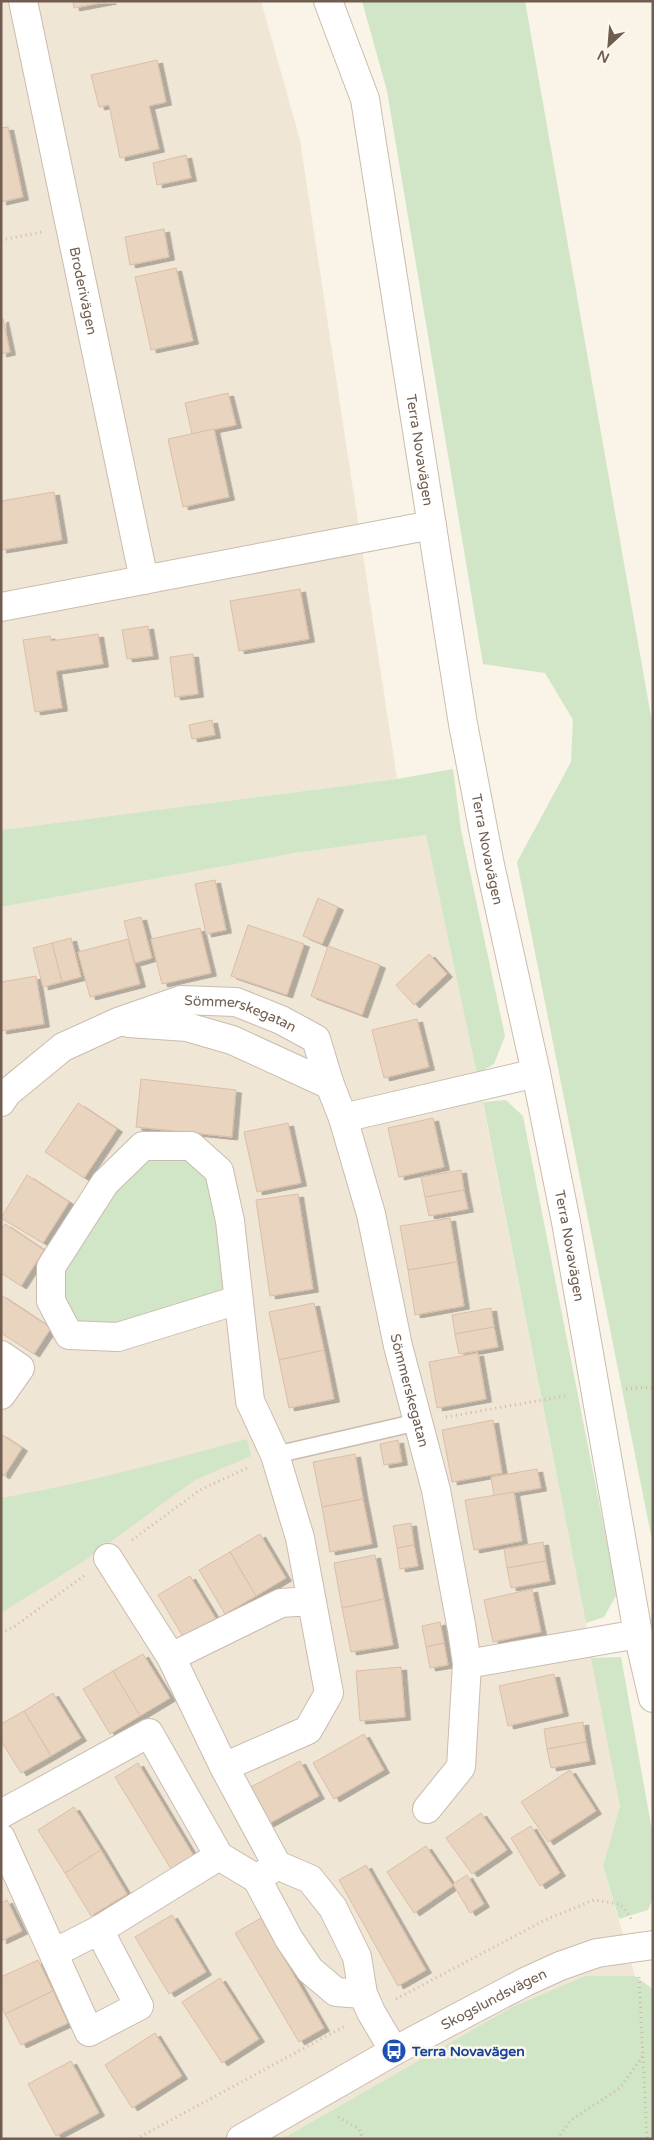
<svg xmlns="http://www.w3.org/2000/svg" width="654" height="2140" font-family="'Varela Round',sans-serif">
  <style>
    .residential { fill: #f0e6d6 }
    .green { fill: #d1e5c7 }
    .building { fill: #e9d4c0; stroke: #dcbea4; filter: url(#shadow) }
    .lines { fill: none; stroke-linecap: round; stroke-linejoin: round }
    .service-casing { stroke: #cabcae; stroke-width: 19 }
    .minor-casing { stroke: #cabcae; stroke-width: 30 }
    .path { stroke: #d0b9a5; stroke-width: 3; stroke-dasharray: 1 4; stroke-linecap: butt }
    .service { stroke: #fff; stroke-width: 16 }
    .minor { stroke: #fff; stroke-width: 28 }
    .labels { text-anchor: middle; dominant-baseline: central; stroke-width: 5; stroke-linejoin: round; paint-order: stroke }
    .street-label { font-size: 14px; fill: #705d4f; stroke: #fdf8ed }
    .transit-label { font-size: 14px; font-weight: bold; fill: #164399; stroke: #fdf8ed; text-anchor: start }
  </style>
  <defs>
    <filter id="shadow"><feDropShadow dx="5.5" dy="3" stdDeviation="0" flood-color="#0004"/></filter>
  </defs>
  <rect width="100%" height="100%" fill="#f9f4e7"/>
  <g class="residential">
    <path d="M1 1H261L300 140 397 779 1 830Z"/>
    <path d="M426 835 477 1074 586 1623 620 1806 603 1866 635 1976H585L512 2007 282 2139H1V907L295 853Z"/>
  </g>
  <g class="green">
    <path d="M362 1H525L653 728V1545L517 862 571 762 573 720 545 673 483 664 387 91Z"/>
    <path d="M453 769 461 830 505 1036 494 1064 477 1074 426 835 295 853 1 907V830L397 779Z"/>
    <path d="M506 1100 523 1116 617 1594 604 1617 586 1623 483 1102Z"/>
    <path d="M145 1155H189L214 1175 230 1297 119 1326 76 1329 61 1300V1269L113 1189Z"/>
    <path d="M247 1439 251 1456 195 1480 84 1561 1 1613V1498C84 1484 165 1461 247 1439Z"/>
    <path d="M621 1657 653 1836V1898L648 1910 619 1919 603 1866 620 1806 591 1658Z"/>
    <path d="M585 1976H635L653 1989V2139H282L512 2007Z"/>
  </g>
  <g class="building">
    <path d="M73 1H111L74 8Z"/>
    <path d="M157 60 166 102 149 106 159 149 120 158 109 105 99 107 91 75Z"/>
    <path d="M8 127 23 197 1 202V128Z"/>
    <path d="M186 155 191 178 157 185 153 163Z"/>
    <path d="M164 229 169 257 130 265 125 237Z"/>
    <path d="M176 268 193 341 151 350 135 277Z"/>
    <path d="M3 319 10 352 1 354V320Z"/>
    <path d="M228 393 236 425 192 434 185 403Z"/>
    <path d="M214 429 229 497 183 507 168 439Z"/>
    <path d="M54 492 62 540 1 550V501Z"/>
    <path d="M300 589 309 639 239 651 230 601Z"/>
    <path d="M148 626 153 656 127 659 122 630Z"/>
    <path d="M98 634 103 664 56 671 62 708 35 712 23 640 50 636 51 641Z"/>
    <path d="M193 654 198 694 175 697 170 657Z"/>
    <path d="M212 720 215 735 192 739 189 725Z"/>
    <path d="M215 880 226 930 206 934 195 884Z"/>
    <path d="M318 898 338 907 322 944 303 936Z"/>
    <path d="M141 917 152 958 135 963 124 921Z"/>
    <path d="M248 925 304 944 287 995 231 976Z"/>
    <path d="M200 928 211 973 162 984 151 939Z"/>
    <path d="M71 938 81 977 62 982 52 943Z"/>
    <path d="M128 939 140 984 90 997 78 952Z"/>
    <path d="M52 943 62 982 43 987 33 948Z"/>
    <path d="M328 946 380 965 362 1015 311 996Z"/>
    <path d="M429 954 447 974 414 1005 396 985Z"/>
    <path d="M36 976 44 1024 1 1031V982Z"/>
    <path d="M417 1019 429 1067 384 1078 372 1030Z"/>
    <path d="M141 1079 236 1090 232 1137 136 1127Z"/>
    <path d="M78 1103 117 1129 84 1178 45 1152Z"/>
    <path d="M433 1118 444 1167 399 1177 388 1128Z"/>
    <path d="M288 1123 301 1183 257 1192 244 1132Z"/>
    <path d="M461 1170 464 1190 425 1197 421 1177Z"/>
    <path d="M27 1175 69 1202 43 1243 1 1218Z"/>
    <path d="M464 1190 468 1209 429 1216 425 1197Z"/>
    <path d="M298 1194 313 1289 270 1296 256 1200Z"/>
    <path d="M450 1218 457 1262 408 1270 400 1226Z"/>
    <path d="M5 1224 44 1250 21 1286 1 1273V1230Z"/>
    <path d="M457 1262 464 1306 415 1315 408 1270Z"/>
    <path d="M1 1295 51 1328 34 1354 1 1333Z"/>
    <path d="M314 1303 324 1350 279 1360 269 1312Z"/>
    <path d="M491 1308 494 1327 455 1334 452 1315Z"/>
    <path d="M494 1327 498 1347 459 1354 455 1334Z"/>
    <path d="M324 1350 334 1399 289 1408 279 1360Z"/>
    <path d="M478 1353 486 1399 437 1408 429 1362Z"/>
    <path d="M493 1420 502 1473 452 1482 442 1430Z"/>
    <path d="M1 1434 22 1448 4 1476 1 1474Z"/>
    <path d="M398 1440 402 1462 384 1465 380 1444Z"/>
    <path d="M355 1454 363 1499 322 1507 313 1462Z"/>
    <path d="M537 1469 541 1488 494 1496 491 1477Z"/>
    <path d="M514 1492 522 1541 474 1550 465 1500Z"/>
    <path d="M363 1499 372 1544 330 1552 322 1507Z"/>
    <path d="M411 1523 414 1545 397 1548 393 1526Z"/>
    <path d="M260 1534 286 1578 256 1596 230 1552Z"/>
    <path d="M543 1542 546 1561 507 1568 504 1549Z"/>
    <path d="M414 1545 418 1566 400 1569 397 1548Z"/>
    <path d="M230 1552 256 1596 225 1614 199 1570Z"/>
    <path d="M375 1555 384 1599 342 1608 334 1563Z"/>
    <path d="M546 1561 550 1581 511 1588 507 1568Z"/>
    <path d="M190 1576 216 1619 184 1638 158 1595Z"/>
    <path d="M532 1589 541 1632 493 1642 484 1600Z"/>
    <path d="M384 1599 393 1645 351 1652 342 1608Z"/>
    <path d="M440 1622 444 1643 426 1647 422 1626Z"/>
    <path d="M444 1643 448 1665 430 1668 426 1647Z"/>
    <path d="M143 1654 170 1698 140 1716 113 1671Z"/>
    <path d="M401 1667 405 1717 360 1721 356 1671Z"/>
    <path d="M113 1671 140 1716 110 1734 83 1689Z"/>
    <path d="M554 1674 563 1713 508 1726 499 1686Z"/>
    <path d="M53 1693 81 1738 51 1756 24 1711Z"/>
    <path d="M24 1711 51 1756 21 1773 1 1741V1724Z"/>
    <path d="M583 1722 586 1742 547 1749 544 1729Z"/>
    <path d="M364 1734 384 1770 334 1799 313 1763Z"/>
    <path d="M586 1742 590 1761 551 1768 547 1749Z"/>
    <path d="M300 1761 319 1796 268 1824 249 1788Z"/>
    <path d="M138 1763 198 1863 176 1877 115 1777Z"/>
    <path d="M570 1770 596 1811 548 1842 521 1802Z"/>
    <path d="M74 1807 101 1850 65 1873 38 1830Z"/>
    <path d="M481 1813 507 1850 472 1874 446 1838Z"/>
    <path d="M531 1826 560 1873 540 1886 511 1838Z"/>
    <path d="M426 1846 453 1886 414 1913 387 1872Z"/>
    <path d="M101 1850 127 1894 91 1916 65 1873Z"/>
    <path d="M366 1865 426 1970 398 1986 339 1880Z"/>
    <path d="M467 1875 484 1904 470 1913 453 1884Z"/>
    <path d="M7 1900 22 1931 1 1941V1903Z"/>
    <path d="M172 1915 206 1972 169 1994 135 1937Z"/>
    <path d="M261 1918 324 2028 299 2042 235 1933Z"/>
    <path d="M38 1960 53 1991 5 2014 1 2005V1977Z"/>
    <path d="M220 1978 259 2039 222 2063 182 2002Z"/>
    <path d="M53 1991 68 2023 21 2045 5 2014Z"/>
    <path d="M155 2033 182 2076 132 2108 105 2065Z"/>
    <path d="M71 2061 99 2113 56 2136 28 2084Z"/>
  </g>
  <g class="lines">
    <defs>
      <path id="service" d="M275 1455 418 1422"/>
      <g id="minor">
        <path id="s1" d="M23 1 144 580"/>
        <path id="s2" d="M328 1 365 99 463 724 490 865 536 1073 566 1222 638 1634 653 1698"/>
        <path d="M1 607 432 525"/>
        <path d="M129 1023 187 1027 232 1040 330 1085"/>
        <path id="s3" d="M1 1102 7 1093 63 1047 118 1022 181 1000 236 1002 281 1020 316 1039 330 1085 343 1118 371 1214 398 1346 436 1490 462 1630 467 1664 461 1767 427 1809"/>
        <path d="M343 1118 536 1073"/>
        <path d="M238 1300 118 1337 69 1335 51 1301V1267L105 1183 143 1146H191L219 1171 230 1221 250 1401 275 1455 300 1538 329 1693 308 1730 224 1767 171 1657 281 1603 311 1601"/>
        <path d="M1 1355 20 1368 1 1395"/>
        <path d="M108 1558 171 1657"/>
        <path d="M467 1664 638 1634"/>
        <path d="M224 1767 277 1865"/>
        <path d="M1 1814 149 1733 219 1856"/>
        <path d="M1 1838 89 2032 139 2006 99 1930 219 1856 257 1879"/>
        <path d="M54 1953 99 1930"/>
        <path d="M363 1994 336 1992 310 1970 289 1939 257 1879 277 1865 310 1879 333 1908 357 1957 363 1994 371 2012 394 2051"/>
        <path id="s4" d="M241 2139 394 2051 525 1982 560 1966 597 1953 653 1945"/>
      </g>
    </defs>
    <use href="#service" class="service-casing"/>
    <use href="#minor" class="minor-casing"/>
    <g class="path">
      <path d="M1 240 42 232"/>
      <path d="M626 1389 653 1387"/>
      <path d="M446 1417 565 1396"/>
      <path d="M132 1540 200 1490 247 1468"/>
      <path d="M1 1633 15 1626 85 1575"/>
      <path d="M639 1977 647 2139"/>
      <path d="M396 1999 545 1920 594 1900 619 1904 626 1910 631 1919"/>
      <path d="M338 2117 359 2129 363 2139"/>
      <path d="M136 2139 345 2026"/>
      <path d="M557 2139 571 2120 620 2088 643 2056"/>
    </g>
    <use href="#service" class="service"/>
    <use href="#minor" class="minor"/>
  </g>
  <defs>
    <symbol id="bus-disc" viewBox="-11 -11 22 22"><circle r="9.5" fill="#1a4fb4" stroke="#fdf8ed"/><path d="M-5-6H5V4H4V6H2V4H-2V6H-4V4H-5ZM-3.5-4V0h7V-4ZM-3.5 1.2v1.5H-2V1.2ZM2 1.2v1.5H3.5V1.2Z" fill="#fff"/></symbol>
  </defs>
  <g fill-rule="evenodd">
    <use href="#bus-disc" x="380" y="2037" width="28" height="28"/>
  </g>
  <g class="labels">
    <g class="street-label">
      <text stroke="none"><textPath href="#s1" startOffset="296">Broderivägen</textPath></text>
      <text stroke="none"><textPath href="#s2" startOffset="460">Terra Novavägen</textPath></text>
      <text stroke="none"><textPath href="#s2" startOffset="865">Terra Novavägen</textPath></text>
      <text stroke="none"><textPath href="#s3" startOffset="272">Sömmerskegatan</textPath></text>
      <text stroke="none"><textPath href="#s2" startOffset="1270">Terra Novavägen</textPath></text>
      <text stroke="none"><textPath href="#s3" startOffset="718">Sömmerskegatan</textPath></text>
      <text stroke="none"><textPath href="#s4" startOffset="289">Skogslundsvägen</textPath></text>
    </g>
    <g class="transit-label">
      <text x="412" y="2051">Terra Novavägen</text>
    </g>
  </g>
  <rect width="654" height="2140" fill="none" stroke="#705d4f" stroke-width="5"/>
  <g transform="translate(609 45) rotate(206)" stroke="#fdf8ed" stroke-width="4" paint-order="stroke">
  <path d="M0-4L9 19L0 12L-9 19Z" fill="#705d4f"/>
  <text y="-8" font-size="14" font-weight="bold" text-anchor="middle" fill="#705d4f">N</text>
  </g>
</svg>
